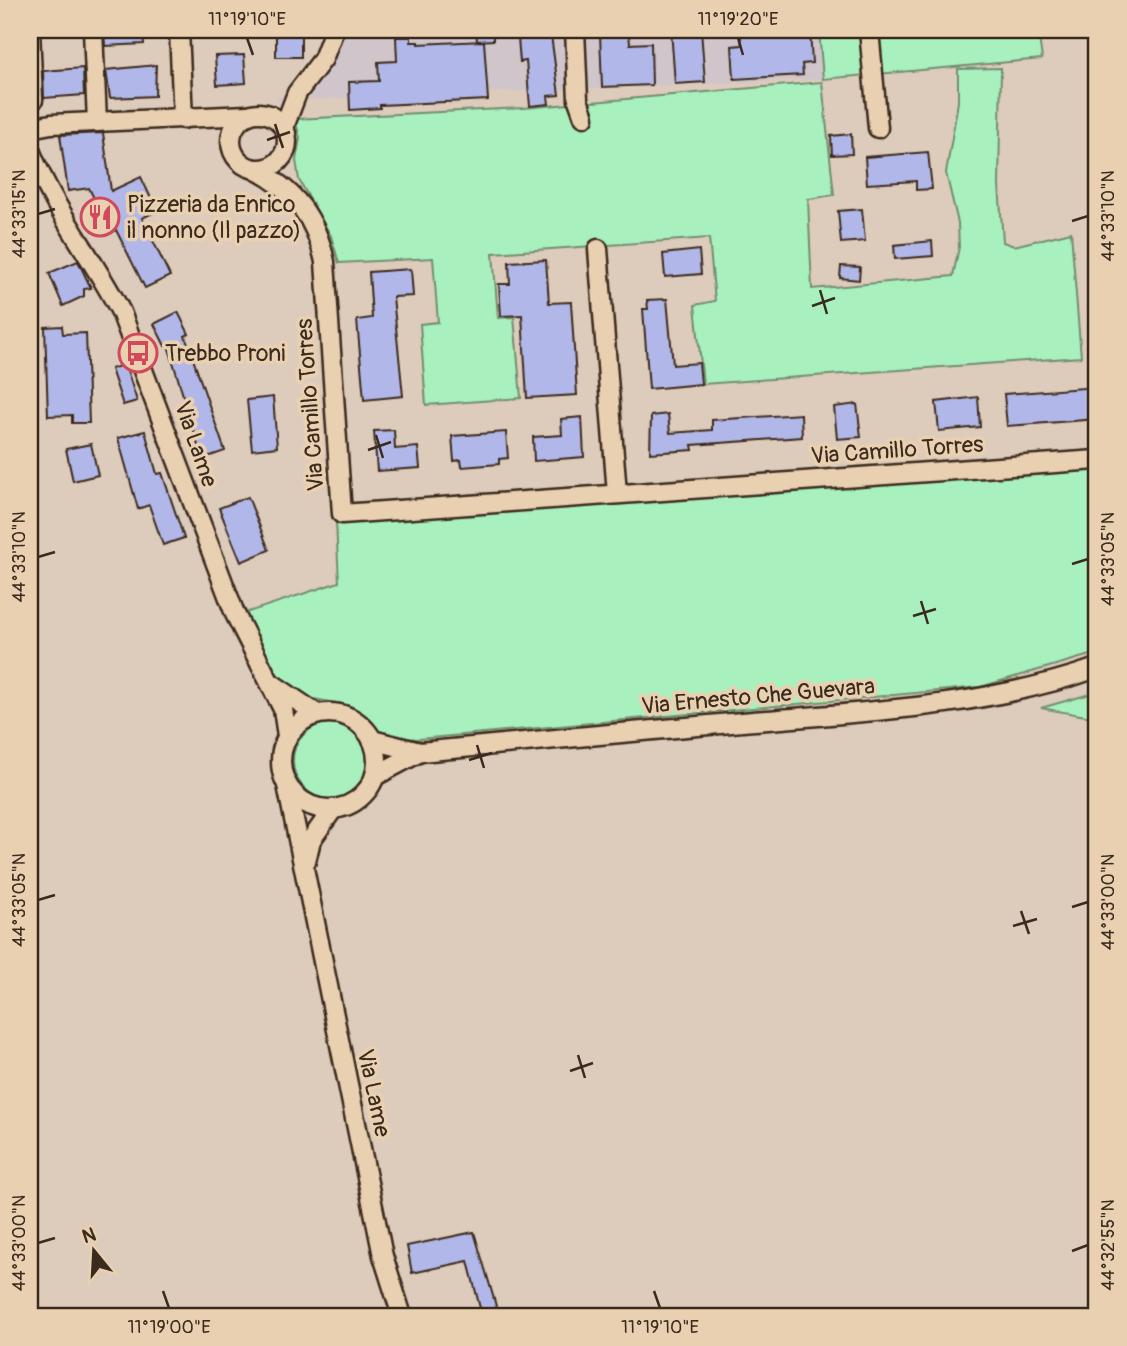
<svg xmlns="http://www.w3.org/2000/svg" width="1127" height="1346" font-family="Pangolin,sans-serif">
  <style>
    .built { fill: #d0c5ca }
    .green { fill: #a8f1bf; stroke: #728e6e; stroke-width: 2 }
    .building { fill: #b1b8e9; stroke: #3b2a1e; stroke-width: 2 }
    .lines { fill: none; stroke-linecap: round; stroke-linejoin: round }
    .minor-casing { stroke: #3b2a1e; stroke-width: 23 }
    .minor { stroke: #e8d0b1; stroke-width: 18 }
    .ticks { fill: none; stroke: #3b2a1e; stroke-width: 2.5 }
    .labels { text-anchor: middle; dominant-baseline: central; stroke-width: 7; stroke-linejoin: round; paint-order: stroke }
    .poi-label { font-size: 23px; fill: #3b2a1e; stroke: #e8d0b1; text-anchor: start }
    .street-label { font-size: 23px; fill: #3b2a1e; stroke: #e8d0b1 }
    .neatline { fill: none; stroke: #3b2a1e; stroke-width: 2.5 }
    .ticks-label { font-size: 18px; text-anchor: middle; fill: #3b2a1e }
  </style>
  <rect width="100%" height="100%" fill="#ddcbbc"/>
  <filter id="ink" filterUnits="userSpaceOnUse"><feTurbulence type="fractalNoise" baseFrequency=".0143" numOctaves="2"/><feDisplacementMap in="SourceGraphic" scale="14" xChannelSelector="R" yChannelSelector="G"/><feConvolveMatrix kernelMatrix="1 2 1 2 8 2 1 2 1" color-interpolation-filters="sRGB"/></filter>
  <g filter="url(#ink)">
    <path class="built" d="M330 30H819L823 79 276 101 315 63Z"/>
    <g class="green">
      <path d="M819 30H1038L1042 59 823 79Z"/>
      <path d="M1001 68 999 185 1003 242 1014 246 1071 232 1081 357 703 384 695 305 715 301 709 238 493 253 498 318 514 317 521 398 426 405 420 324 438 322 433 258 339 263 331 236 299 180 296 160 300 138 295 119 524 108 822 82 834 195 808 199 812 289 953 276 959 247 958 223 946 173 958 102V69Z"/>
      <path d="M1097 466V653L980 687 419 739 390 737 375 730 348 705 302 697 279 677 242 614 339 582 336 522Z"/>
      <path d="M1097 692V718L1041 708Z"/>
      <circle cx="331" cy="761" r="38"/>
    </g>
    <g class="building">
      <path d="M104 30H143L144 44 105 46Z"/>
      <path d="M476 30H493V40L477 41Z"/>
      <path d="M671 30H701L705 82 675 84Z"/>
      <path d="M810 30 812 63 802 64 803 75 734 79 732 46 742 45 740 31Z"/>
      <rect x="276" y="33" width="25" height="24"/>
      <path d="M629 33 630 44 651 43 652 85 602 87 600 34Z"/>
      <path d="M551 35 559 95 548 96 549 104 530 106 526 61 520 62 518 38Z"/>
      <path d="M396 37H411V42H418V44L484 41 488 100 380 105V108L350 110 349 82 379 81 378 62 397 61Z"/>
      <path d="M244 55 246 83 217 85 215 56Z"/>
      <path d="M156 65 155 96 110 98 106 70Z"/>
      <path d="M83 68 84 95 44 98 43 71Z"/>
      <path d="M103 133 111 191 141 177 157 211 142 218 170 276 145 288 116 230 111 233 89 188 68 191 60 135Z"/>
      <path d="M851 134 852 154 832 155 831 136Z"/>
      <path d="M928 152 932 189 916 190V181L867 184 865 157Z"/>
      <path d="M862 209 865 241 841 243 838 211Z"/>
      <path d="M932 241 933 256 895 259 894 245Z"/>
      <path d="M699 250 701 274 665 277 663 254Z"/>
      <path d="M546 260 549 303 571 302 577 395 527 398 522 315 501 316 499 284H510L509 262Z"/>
      <path d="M78 261 91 288 84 289V296L63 306 49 273Z"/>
      <path d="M841 266 860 267 859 280 840 278Z"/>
      <path d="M411 269 413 296 393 297 403 396 364 400 357 320 372 318 369 272Z"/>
      <path d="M667 299 673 365 699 363 701 384 649 389 643 309H648L647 300Z"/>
      <path d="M178 312 189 334 185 336 225 451 202 459 168 345 165 346 154 324Z"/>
      <path d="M62 326 63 334 86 333 89 423H72V415L48 416 45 327Z"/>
      <path d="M125 364 137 401 123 405 111 369Z"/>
      <path d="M1097 387V419L1007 426 1004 394Z"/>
      <path d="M273 397 277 447 252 450 247 400Z"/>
      <path d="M978 397 980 427 939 431 936 402Z"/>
      <path d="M857 404 861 437 837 439 834 407Z"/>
      <path d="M668 414 670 433 712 430V420L801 414 802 437 692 445 693 450 650 453 651 416Z"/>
      <path d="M582 417 584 457 534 461 533 437 562 435 561 419Z"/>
      <path d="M394 430 395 449 418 447 420 468 377 471 374 431Z"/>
      <path d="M145 431 157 474 162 473 184 538 163 545 149 505 138 509 118 438Z"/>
      <path d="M506 432 508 458 499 459V464L462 467 461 460 454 461 452 436Z"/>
      <path d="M91 444 98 475 73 481 66 449Z"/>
      <path d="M248 497 269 550 241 562 219 508Z"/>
      <path d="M474 1232 499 1316H482L468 1261 412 1273 407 1246Z"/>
    </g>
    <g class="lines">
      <defs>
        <g id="minor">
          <path d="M30 30 33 100"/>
          <path d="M93 30 97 122"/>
          <path d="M179 30 183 119"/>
          <path d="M575 30 578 100 584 117"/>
          <path d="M869 30 878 128"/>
          <circle cx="259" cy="141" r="28"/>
          <path d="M284 127 297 93 323 59 334 30"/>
          <path d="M30 128 51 124 248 115"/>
          <path d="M30 150C53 208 92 257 121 312L235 614 283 709 287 736"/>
          <path d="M254 169C294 189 316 218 325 262L342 514 1097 460"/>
          <path d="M598 249 617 494"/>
          <path d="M271 683 317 714"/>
          <circle cx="329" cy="761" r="48"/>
          <path d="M372 740 420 752C527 742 635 731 742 722 862 712 983 708 1097 668"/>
          <path d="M375 776 420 752"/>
          <path d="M287 785 383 1256 402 1316"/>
          <path d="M306 861 311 840 333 809"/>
        </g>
      </defs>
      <use href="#minor" class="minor-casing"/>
      <use href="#minor" class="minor"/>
    </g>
  </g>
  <path class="ticks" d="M247 38 253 55M738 38 743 55M275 124 283 148M267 140 290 132M38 214 55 209M1072 221 1088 216M820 290 827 314M812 306 835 298M376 435 383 458M368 450 391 442M38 557 55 552M1072 564 1088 559M921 601 928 624M913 616 936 609M477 745 484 768M469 760 492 753M38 900 55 895M1072 907 1088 902M1021 911 1029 934M1013 926 1037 919M578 1055 585 1078M570 1071 593 1063M38 1243 55 1238M1072 1251 1088 1245M163 1291 169 1308M654 1291 660 1308"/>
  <defs>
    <symbol id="restaurant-ring" viewBox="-11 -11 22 22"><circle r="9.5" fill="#e8d0b1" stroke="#d1495b" stroke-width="1.5"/><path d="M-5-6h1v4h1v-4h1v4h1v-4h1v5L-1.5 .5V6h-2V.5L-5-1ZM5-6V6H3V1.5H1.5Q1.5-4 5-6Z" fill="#d1495b"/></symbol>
    <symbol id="bus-ring" viewBox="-11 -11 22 22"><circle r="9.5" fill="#e8d0b1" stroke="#d1495b" stroke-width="1.5"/><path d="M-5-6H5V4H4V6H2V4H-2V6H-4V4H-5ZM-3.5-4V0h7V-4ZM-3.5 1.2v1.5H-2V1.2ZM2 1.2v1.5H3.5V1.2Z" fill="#d1495b"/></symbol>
  </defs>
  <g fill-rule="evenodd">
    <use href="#restaurant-ring" x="78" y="195" width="44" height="44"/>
    <use href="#bus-ring" x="116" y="331" width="44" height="44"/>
  </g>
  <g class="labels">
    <g class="poi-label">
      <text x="127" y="204">Pizzeria da Enrico<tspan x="127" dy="26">il nonno (Il pazzo)</tspan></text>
      <text x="165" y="353">Trebbo Proni</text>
    </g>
    <g class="street-label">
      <text transform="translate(310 405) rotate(-94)">Via Camillo Torres</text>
      <text transform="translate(196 444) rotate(71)">Via Lame</text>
      <text transform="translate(897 450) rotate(-4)">Via Camillo Torres</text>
      <text transform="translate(758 696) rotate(-5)">Via Ernesto Che Guevara</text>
      <text transform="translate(374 1093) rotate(78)">Via Lame</text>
    </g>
  </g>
  <rect width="1127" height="1346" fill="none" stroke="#e8d0b1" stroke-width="77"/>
  <g transform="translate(94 1251) rotate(342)" stroke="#e8d0b1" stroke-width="5" paint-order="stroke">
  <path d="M0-5L12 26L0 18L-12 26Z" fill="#3b2a1e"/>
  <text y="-10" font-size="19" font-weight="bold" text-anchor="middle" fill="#3b2a1e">N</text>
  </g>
  <rect x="38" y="38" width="1050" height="1270" class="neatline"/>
  <g class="ticks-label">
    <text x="247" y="25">11°19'10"E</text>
    <text x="738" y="25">11°19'20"E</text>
    <text transform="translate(19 214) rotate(-90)" y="6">44°33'15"N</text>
    <text transform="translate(1108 216) rotate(-90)" y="6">44°33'10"N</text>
    <text transform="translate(19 557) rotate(-90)" y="6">44°33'10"N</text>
    <text transform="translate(1108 559) rotate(-90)" y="6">44°33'05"N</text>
    <text transform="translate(19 900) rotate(-90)" y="6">44°33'05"N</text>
    <text transform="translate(1108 902) rotate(-90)" y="6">44°33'00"N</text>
    <text transform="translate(19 1243) rotate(-90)" y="6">44°33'00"N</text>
    <text transform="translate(1108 1245) rotate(-90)" y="6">44°32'55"N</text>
    <text x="169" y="1333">11°19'00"E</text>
    <text x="660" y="1333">11°19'10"E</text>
  </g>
</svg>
